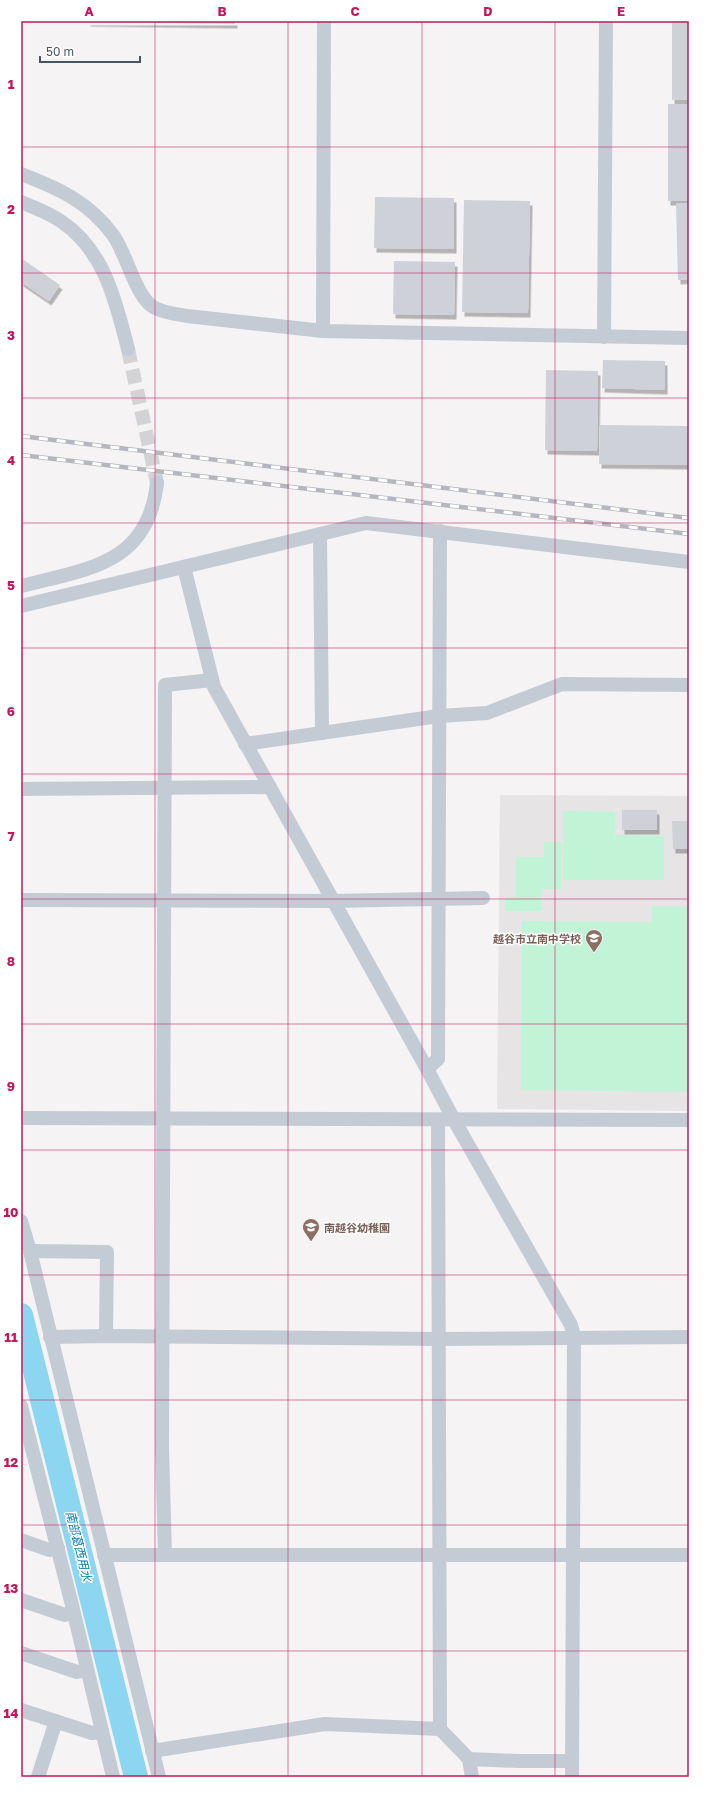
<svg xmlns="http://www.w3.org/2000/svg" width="710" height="1798" font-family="'Golos Text','Noto Sans JP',sans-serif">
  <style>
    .education { fill: #e6e4e5 }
    .green { fill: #c1f3d7 }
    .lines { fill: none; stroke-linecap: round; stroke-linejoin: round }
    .river { stroke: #8cd6f1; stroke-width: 24 }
    .building { fill: #ced1d8; filter: url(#shadow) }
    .minor-tunnel { stroke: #d3d3d6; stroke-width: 14; stroke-dasharray: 14 7; stroke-linecap: butt }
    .minor { stroke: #c3ccd4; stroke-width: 14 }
    .rail-casing { stroke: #b4b7bd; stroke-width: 4.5 }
    .rail { stroke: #fff; stroke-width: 3; stroke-dasharray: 9; stroke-linecap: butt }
    .grid { fill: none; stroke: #c2185b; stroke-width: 1; stroke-opacity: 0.55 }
    .labels { text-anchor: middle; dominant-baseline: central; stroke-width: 3; stroke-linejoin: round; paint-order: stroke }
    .education-label { font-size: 11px; font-weight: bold; fill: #785e54; stroke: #fff; text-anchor: end }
    .water-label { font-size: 12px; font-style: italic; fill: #067ca8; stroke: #fff }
    .neatline { fill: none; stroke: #c2185b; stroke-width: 1.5 }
    .grid-label { font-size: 13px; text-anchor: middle; font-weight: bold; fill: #c2185b }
  </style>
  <defs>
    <filter id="shadow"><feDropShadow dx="2.5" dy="4.5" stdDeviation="0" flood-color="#0004"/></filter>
  </defs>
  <rect width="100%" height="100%" fill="#f5f3f3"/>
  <path class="education" d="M500 795 689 796V1111L497 1109Z"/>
  <g class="green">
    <path d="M563 811 615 812V835L664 836V880H563Z"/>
    <path d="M544 842H562L561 889H541V911H505L506 897H516V857H544Z"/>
    <path d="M652 906 689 907V1092L521 1090 522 921 652 922Z"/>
  </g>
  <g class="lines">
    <path class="river" d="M21 1315 136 1777"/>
  </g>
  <g class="building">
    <path d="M88 21H235V24L88 22Z"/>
    <rect x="672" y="21" width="17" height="79"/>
    <rect x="668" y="104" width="21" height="97"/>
    <path d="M375 197 454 198V249L374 248Z"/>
    <path d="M464 200 530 201 528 313 462 312Z"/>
    <path d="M689 203V279L678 280 676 204Z"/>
    <path d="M21 258 60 285 49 301 21 282Z"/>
    <path d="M394 261 455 262 454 315 393 314Z"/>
    <path d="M603 360 665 361V390L602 388Z"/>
    <path d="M546 370 598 371 597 451 545 450Z"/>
    <path d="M600 425 689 426V465L599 464Z"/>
    <rect x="622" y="810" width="35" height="20"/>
    <path d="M672 821H689V849H673Z"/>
  </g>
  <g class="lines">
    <path class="minor-tunnel" d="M128 349 157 483"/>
    <g class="minor">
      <path d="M21 174C58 188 89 202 113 235 127 254 136 299 155 308 165 313 176 314 187 316L323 331 689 338"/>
      <path d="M21 202C35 208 50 213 62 222 105 251 116 303 128 349"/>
      <path d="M323 331 324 21"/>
      <path d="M604 337 606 21"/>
      <path d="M320 534 322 733"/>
      <path d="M184 567 214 687 427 1069 454 1120 571 1325 574 1337 572 1777"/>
      <path d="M21 586C87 569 148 565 157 483"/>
      <path d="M21 606 366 523 689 562"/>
      <path d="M245 744 439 716 487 713 562 684 689 685"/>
      <path d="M21 789 270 787"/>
      <path d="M21 900 332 901 483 898"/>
      <path d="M427 1069 438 1059 440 531"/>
      <path d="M21 1118 689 1120"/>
      <path d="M438 1120 440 1729"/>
      <path d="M21 1221 30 1251 159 1777"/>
      <path d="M30 1251 107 1252 106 1336"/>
      <path d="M50 1337 106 1336 439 1339 689 1337"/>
      <path d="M21 1406 72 1605 113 1777"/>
      <path d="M21 1540 49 1550 58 1548"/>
      <path d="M165 1554 162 1447 165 685 212 680"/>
      <path d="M104 1555H689"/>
      <path d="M21 1600 65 1615 73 1612"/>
      <path d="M21 1653 77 1672 87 1670"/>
      <path d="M21 1710 92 1733 102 1732"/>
      <path d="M152 1751 325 1724 440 1729 469 1759 519 1761H572"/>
      <path d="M469 1759 472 1777"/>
      <path d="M38 1777 56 1721"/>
    </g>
    <defs>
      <g id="rail">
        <path d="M21 436 689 518"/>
        <path d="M21 455 689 534"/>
      </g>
    </defs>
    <use href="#rail" class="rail-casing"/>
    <use href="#rail" class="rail"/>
  </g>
  <path class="grid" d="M155 21V1777M288 21V1777M422 21V1777M555 21V1777M21 147H689M21 273H689M21 398H689M21 523H689M21 648H689M21 774H689M21 899H689M21 1024H689M21 1150H689M21 1275H689M21 1400H689M21 1525H689M21 1651H689"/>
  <defs>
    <symbol id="school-pin" viewBox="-11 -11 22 30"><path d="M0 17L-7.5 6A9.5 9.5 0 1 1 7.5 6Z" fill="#8d6e63" stroke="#fff"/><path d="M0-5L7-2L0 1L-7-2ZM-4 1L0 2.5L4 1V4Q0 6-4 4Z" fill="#fff"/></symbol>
  </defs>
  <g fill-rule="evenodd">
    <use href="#school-pin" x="584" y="928" width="20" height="27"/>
    <use href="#school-pin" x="301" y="1217" width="20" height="27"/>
  </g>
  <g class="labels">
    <g class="education-label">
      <text x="581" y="938">越谷市立南中学校</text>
      <text x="324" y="1227" text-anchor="start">南越谷幼稚園</text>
    </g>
    <g class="water-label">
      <text transform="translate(79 1546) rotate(76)">南部葛西用水</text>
    </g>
  </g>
  <rect width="710" height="1798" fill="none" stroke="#ffffff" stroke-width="44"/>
  <path d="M40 56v6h100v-6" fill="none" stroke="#495462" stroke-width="2"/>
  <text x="46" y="56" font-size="12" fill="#495462" stroke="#ffffff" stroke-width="3" paint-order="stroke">50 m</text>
  <rect x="22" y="22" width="666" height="1754" class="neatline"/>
  <g class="grid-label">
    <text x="89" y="16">A</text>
    <text x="222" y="16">B</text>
    <text x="355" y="16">C</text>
    <text x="488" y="16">D</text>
    <text x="621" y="16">E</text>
    <text x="11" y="89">1</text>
    <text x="11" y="214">2</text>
    <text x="11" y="340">3</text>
    <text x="11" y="465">4</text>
    <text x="11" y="590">5</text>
    <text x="11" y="716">6</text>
    <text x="11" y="841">7</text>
    <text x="11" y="966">8</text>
    <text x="11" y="1091">9</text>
    <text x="11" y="1217">10</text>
    <text x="11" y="1342">11</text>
    <text x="11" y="1467">12</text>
    <text x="11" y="1593">13</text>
    <text x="11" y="1718">14</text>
  </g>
</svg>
